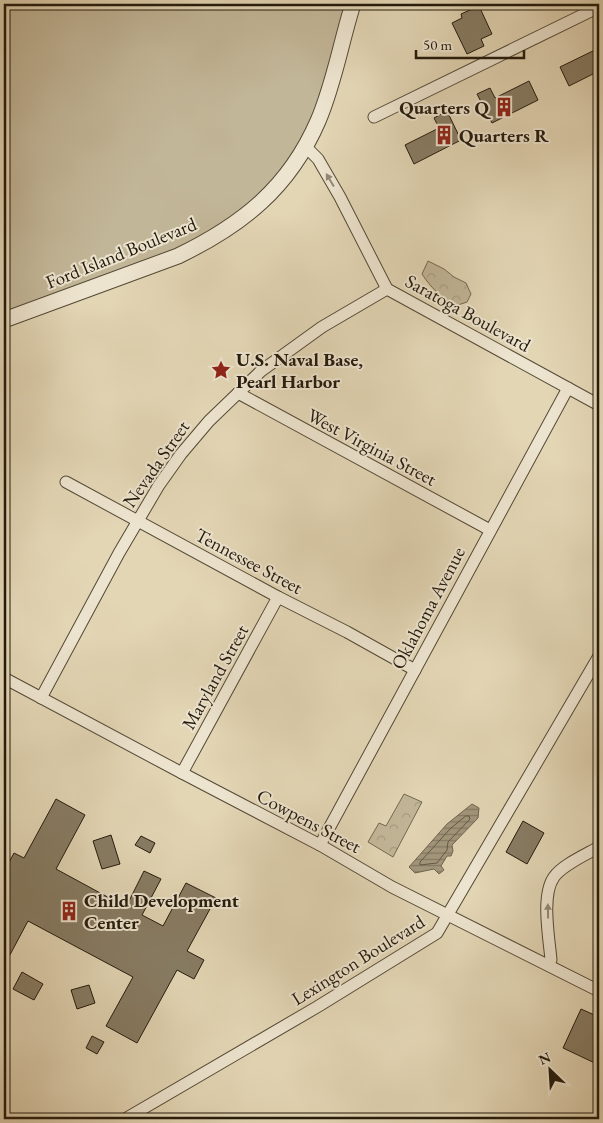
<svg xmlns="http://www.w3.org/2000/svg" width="603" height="1123" font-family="'EB Garamond',serif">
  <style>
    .green { fill: #c2b698; stroke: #726852 }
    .forest { fill: url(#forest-crowns); stroke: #726852 }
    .water { fill: url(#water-rules); stroke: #6f644f }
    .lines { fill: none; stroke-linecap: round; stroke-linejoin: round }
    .shore { stroke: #625844; stroke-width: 1 }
    .building { fill: #877c64; stroke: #231a0c }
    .minor-casing { stroke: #534936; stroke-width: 13 }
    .tertiary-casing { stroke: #534936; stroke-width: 17 }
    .minor { stroke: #ede4cf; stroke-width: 11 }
    .tertiary { stroke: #ede4cf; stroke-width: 15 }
    .oneway { fill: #928977 }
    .labels { text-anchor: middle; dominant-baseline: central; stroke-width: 4; stroke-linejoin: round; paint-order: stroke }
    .poi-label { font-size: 19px; font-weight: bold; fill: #231a0c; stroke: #ede4cf; text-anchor: start }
    .street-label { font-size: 19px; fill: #231a0c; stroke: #ede4cf }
  </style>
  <defs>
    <pattern id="forest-crowns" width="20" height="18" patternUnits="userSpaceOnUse" patternTransform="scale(1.25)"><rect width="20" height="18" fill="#c2b698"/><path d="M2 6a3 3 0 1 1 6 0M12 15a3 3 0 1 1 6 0" fill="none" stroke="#a69c82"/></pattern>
    <pattern id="water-rules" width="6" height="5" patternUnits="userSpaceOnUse" patternTransform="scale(1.25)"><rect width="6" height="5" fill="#a2967c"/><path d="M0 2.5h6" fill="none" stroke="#847a64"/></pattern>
  </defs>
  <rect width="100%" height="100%" fill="#e3d6b5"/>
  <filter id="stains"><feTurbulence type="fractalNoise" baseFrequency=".004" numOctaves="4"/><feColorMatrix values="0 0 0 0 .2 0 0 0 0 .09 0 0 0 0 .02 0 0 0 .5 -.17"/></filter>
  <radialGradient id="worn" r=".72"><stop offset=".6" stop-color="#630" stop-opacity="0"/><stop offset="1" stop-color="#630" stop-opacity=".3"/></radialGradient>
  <path class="green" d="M4 4H353L305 146 226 231 4 320Z"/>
  <g class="forest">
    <path d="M428 261 444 269 454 277 466 283 471 294 467 302 455 306C441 297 431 288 422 274Z"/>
    <path d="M404 794 422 802 393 857 368 842 379 823 386 826Z"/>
  </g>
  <path class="water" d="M472 804 479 808 478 818 452 845 453 851 451 856H447L441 866 444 870 439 874 434 869 415 873 409 867 447 824Z"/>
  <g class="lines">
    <path class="shore" d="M466 816H469L470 819 448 842 447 850 437 863 420 865V862L450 829Z"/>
  </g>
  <g class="building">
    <path d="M479 6 492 34 481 39 484 46 467 54 452 23 462 18 461 14Z"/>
    <path d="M599 48V71L569 86 560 67Z"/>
    <path d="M529 81 538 100 492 123 477 94 490 88 495 98Z"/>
    <path d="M447 111 461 140 414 164 405 145 439 128 434 118Z"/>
    <path d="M56 799 85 815 56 869 126 907 144 871 161 879 142 915 163 926 186 883 216 898 187 951 204 960 194 979 177 970 137 1043 106 1026 133 977 28 921 4 966V872L14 853 24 858Z"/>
    <path d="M523 821 544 833 527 864 506 852Z"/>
    <path d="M111 835 120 864 102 869 93 841Z"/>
    <path d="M141 836 155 843 150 853 135 845Z"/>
    <path d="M22 972 43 984 34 1000 13 989Z"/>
    <path d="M89 985 95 1003 77 1009 71 990Z"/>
    <path d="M581 1009 599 1017V1065L563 1048Z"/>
    <path d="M92 1036 104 1042 97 1054 86 1048Z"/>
  </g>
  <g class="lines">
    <defs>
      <g id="minor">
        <path d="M374 117 599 7"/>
        <path d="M305 146 318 159 340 197 387 289 599 405"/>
        <path d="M238 393 490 530"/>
        <path d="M66 482 278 597 347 632 415 670"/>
        <path d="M4 678 182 773 320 845 392 887 599 991"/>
        <path d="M41 698 119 553 159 485 181 454 209 421 261 371 322 327 387 289"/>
        <path d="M182 773 278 597"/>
        <path d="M320 845 568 388"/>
        <path d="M551 960C549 937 541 895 554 877 562 865 587 854 599 847"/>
        <path d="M125 1119 317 1007 437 933 599 656"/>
      </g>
      <path id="tertiary" d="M4 320 178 256C242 225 289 188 318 121 334 84 341 42 353 4"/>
    </defs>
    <use href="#minor" class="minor-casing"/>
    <use href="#tertiary" class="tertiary-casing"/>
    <use href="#minor" class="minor"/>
    <use href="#tertiary" class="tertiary"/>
  </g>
  <defs><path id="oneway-solid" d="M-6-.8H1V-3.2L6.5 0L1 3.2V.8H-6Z" transform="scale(1.25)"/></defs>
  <g class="oneway">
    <use href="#oneway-solid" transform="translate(330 180) rotate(-121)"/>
    <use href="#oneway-solid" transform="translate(548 911) rotate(-91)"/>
  </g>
  <defs>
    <symbol id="building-bare" viewBox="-9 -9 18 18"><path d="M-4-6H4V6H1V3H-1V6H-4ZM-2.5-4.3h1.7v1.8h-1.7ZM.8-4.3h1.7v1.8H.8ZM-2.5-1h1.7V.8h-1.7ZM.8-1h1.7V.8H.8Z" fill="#8f2418" stroke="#ede4cf" stroke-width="2.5" paint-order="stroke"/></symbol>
    <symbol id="sight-bare" viewBox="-9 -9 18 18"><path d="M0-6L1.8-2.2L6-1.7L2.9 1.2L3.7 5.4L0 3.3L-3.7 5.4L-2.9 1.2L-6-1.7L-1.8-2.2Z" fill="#8f2418" stroke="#ede4cf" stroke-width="2.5" paint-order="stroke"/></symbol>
  </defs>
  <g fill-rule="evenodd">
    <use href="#building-bare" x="490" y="93" width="28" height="28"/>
    <use href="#building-bare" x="430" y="121" width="28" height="28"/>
    <use href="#sight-bare" x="207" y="356" width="28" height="28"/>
    <use href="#building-bare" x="55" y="897" width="28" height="28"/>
  </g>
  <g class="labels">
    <g class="poi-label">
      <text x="489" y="107" text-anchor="end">Quarters Q</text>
      <text x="459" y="135">Quarters R</text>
      <text x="236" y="359">U.S. Naval Base,<tspan x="236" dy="22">Pearl Harbor</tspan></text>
      <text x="84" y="900">Child Development<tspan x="84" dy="22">Center</tspan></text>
    </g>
    <g class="street-label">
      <text transform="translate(121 253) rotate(-22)">Ford Island Boulevard</text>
      <text transform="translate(468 313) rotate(29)">Saratoga Boulevard</text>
      <text transform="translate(372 447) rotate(28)">West Virginia Street</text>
      <text transform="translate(156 464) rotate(-55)">Nevada Street</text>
      <text transform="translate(249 561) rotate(28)">Tennessee Street</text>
      <text transform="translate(428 608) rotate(-62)">Oklahoma Avenue</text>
      <text transform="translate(215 677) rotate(-61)">Maryland Street</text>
      <text transform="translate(309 821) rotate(28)">Cowpens Street</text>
      <text transform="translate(358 960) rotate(-32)">Lexington Boulevard</text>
    </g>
  </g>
  <rect width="603" height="1123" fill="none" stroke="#e3d6b5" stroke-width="20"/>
  <rect x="5" y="5" width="593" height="1113" fill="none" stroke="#231a0c" stroke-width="2.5"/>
  <rect x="10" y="10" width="583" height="1103" fill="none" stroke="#231a0c"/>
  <g transform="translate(550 1070) rotate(335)" stroke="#ede4cf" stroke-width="4" paint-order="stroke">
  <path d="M0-4L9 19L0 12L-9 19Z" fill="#231a0c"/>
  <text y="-8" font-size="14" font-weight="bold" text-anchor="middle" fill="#231a0c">N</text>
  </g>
  <path d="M416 50v8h108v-8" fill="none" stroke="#231a0c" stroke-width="2.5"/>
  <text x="423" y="50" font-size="15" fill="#231a0c" stroke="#ede4cf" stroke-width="4" paint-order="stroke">50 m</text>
  <rect width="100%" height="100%" filter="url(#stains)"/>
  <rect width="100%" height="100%" fill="url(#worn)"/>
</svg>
